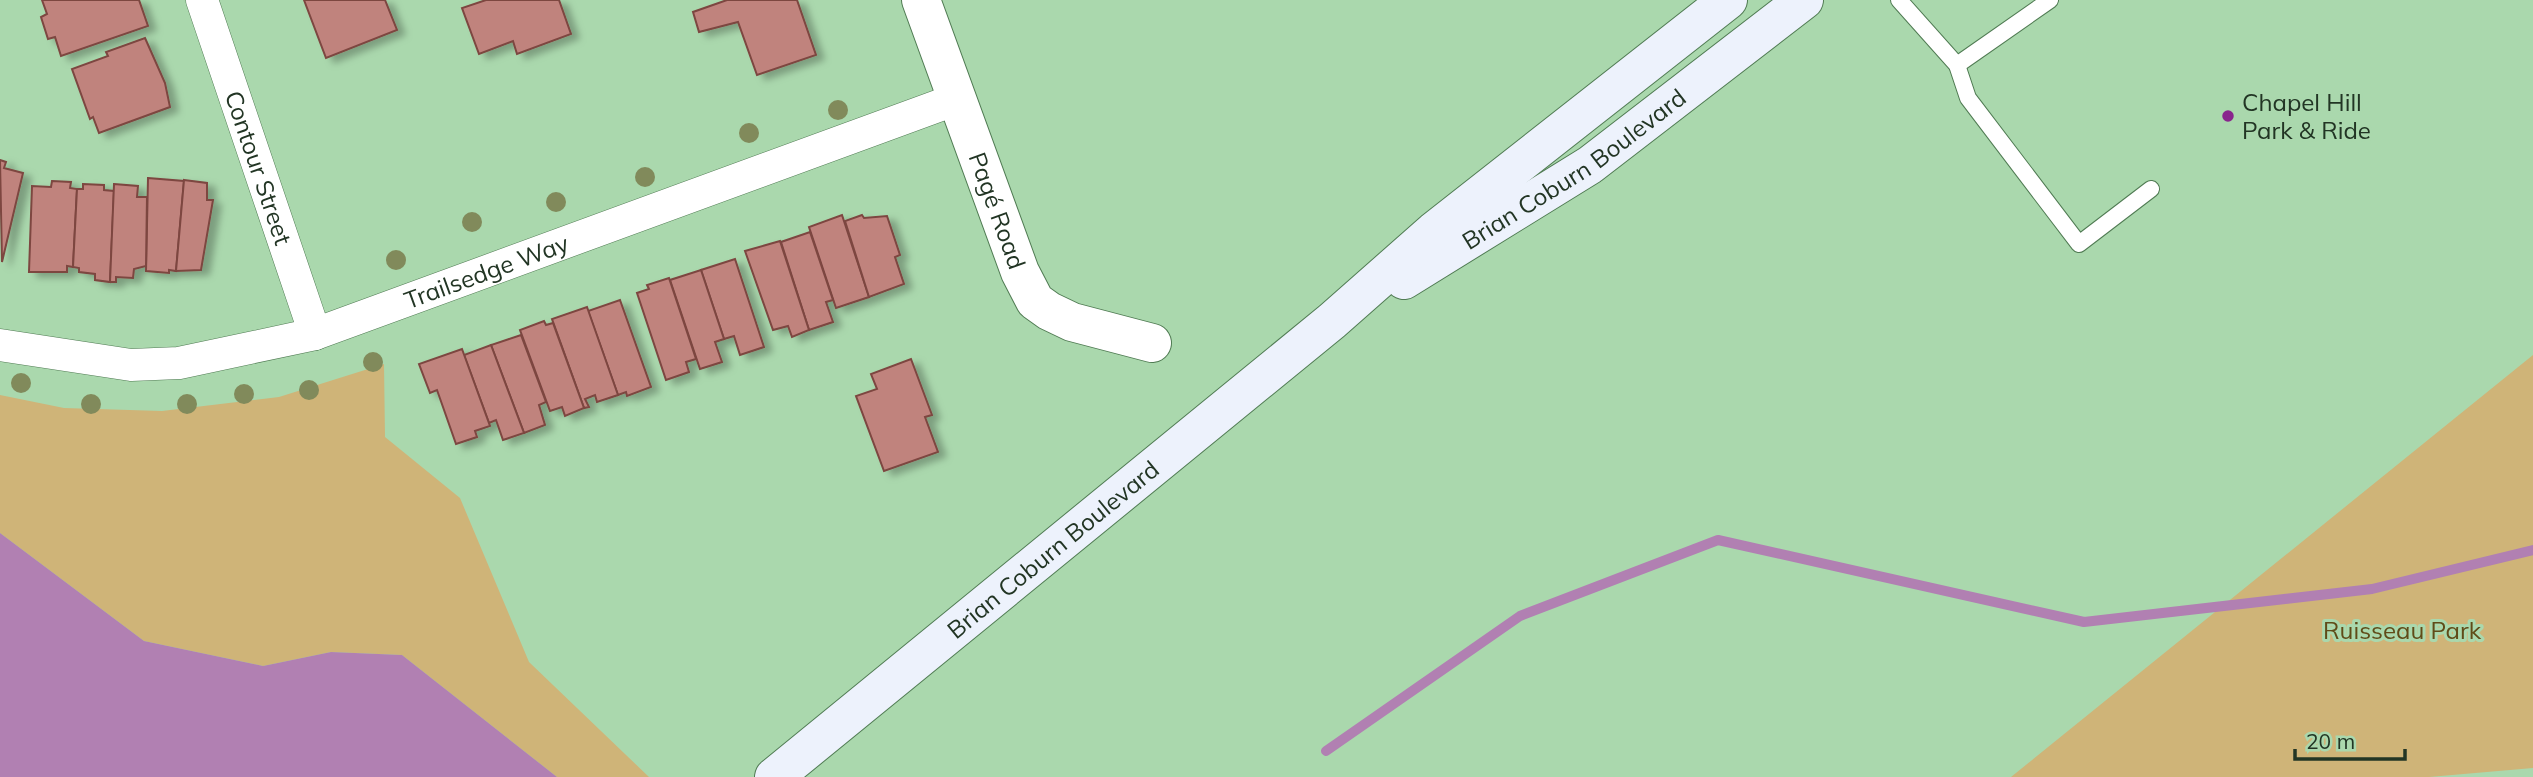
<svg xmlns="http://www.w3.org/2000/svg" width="2533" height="777" font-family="Mulish,sans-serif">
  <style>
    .green { fill: #cfb478 }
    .water { fill: #b180b2 }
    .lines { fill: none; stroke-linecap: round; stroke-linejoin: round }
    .stream { stroke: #b180b2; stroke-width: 10 }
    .building { fill: #c0837d; stroke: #7d4641; stroke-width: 2; filter: url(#shadow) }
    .service-casing { stroke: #507b53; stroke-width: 18 }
    .minor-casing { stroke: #507b53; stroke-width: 33 }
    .tertiary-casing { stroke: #507b53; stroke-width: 40 }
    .secondary-casing { stroke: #507b53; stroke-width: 40 }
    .service { stroke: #fff; stroke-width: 16 }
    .minor { stroke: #fff; stroke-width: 32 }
    .tertiary { stroke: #fff; stroke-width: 38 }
    .secondary { stroke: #edf2fc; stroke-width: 38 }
    .tree { fill: #818a5b }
    .poi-dot { fill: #89258d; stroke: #aad8ad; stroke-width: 2.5 }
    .labels { text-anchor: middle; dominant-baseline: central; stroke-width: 6; stroke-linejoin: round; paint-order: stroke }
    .poi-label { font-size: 24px; fill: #223524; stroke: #aad8ad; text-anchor: start }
    .street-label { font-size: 24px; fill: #223524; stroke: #aad8ad }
    .park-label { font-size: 24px; fill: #604b18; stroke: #aad8ad }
  </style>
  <defs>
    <filter id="shadow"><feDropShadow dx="8" dy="4.5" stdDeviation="3.5" flood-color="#0004"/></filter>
  </defs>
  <rect width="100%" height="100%" fill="#aad8ad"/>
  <g class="green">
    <path d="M2533 355V768L2429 777H2011Z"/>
    <path d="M384 364 385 437 460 498 529 662 649 777H557L402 655 331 652 263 666 144 641 0 533V395L64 408 162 411 279 397Z"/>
  </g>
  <path class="water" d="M0 533 144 641 263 666 331 652 402 655 557 777H0Z"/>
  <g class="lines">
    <path class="stream" d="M1326 751 1520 616 1718 540 2084 622 2372 589 2533 550"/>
  </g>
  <g class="building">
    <path d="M42 0H139L148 26 61 56 55 37 48 39 41 17 47 14Z"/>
    <path d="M304 0H385L397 30 326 58Z"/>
    <path d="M486 0H559L571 34 517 54 513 41 479 54 462 8Z"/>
    <path d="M727 0H797L816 55 757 75 738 22 699 32 693 12Z"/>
    <path d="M145 38 165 83 170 107 99 133 93 117 90 119 72 69 108 56 106 52Z"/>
    <path d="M0 160 6 162 4 168 23 173 2 262Z"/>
    <path d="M148 178 184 181 176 271 169 270V273L146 271Z"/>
    <path d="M184 180 207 183V200H213L201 270 176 271Z"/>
    <path d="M52 181 71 182 70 188 77 189 73 267 67 266V272H29L32 186 51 187Z"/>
    <path d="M83 184 104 185V190L114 191 110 282 95 280V274L79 272V268L73 267 77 189H83Z"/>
    <path d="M114 184 138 186 137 197H147L146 266 134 269 133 278 116 277V282H110Z"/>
    <path d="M842 215 869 297 836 308 809 227Z"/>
    <path d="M862 215 864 218 887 216 900 255 895 257 904 284 869 297 845 221Z"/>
    <path d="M810 232 833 300 826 302 833 322 809 330 781 242Z"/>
    <path d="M780 241 809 330 792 337 788 326 773 330 745 251Z"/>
    <path d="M735 259 764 347 740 355 734 336 724 339 701 270Z"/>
    <path d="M701 270 724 339 715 342 722 362 700 369 670 280Z"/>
    <path d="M669 278 696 359 686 362 689 372 666 380 637 293 649 289 647 285Z"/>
    <path d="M620 300 651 387 627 396 626 392 618 395 588 311Z"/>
    <path d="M587 307 618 395 597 402 595 395 585 399 589 407 584 408 552 319Z"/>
    <path d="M544 321 546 325 553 323 584 408 565 416 562 407 550 411 520 330Z"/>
    <path d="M521 335 546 402 539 405 545 425 524 433 491 345Z"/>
    <path d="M491 345 524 433 503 440 496 420 489 423 464 355Z"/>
    <path d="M462 349 490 426 475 431 477 437 456 444 437 390 430 393 419 364Z"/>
    <path d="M911 359 932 415 925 417 938 452 884 471 856 396 877 389 871 374Z"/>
  </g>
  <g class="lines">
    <defs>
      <g id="service">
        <path d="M1899 0 1957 65 1968 98 2079 244 2151 189"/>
        <path d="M1957 65 2050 0"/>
      </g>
      <g id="minor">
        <path id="s1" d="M202 0 315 334"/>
        <path id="s2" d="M0 345 131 365 179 363 315 334 957 99"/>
      </g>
      <g id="tertiary">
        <path id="s3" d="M921 0 1020 272 1035 301 1049 311 1072 322 1152 343"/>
      </g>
      <g id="secondary">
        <path id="s4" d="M1404 280 1590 165 1804 0"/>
        <path id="s5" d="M774 777 1332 321 1434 231 1728 0"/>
      </g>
    </defs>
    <use href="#service" class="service-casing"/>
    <use href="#minor" class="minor-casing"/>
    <use href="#tertiary" class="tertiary-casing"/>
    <use href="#secondary" class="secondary-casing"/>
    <use href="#service" class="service"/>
    <use href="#minor" class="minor"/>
    <use href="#tertiary" class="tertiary"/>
    <use href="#secondary" class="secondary"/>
  </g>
  <g class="tree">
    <circle cx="838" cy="110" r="10"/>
    <circle cx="749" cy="133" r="10"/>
    <circle cx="645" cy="177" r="10"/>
    <circle cx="556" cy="202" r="10"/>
    <circle cx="472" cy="222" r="10"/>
    <circle cx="396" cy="260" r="10"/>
    <circle cx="373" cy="362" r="10"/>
    <circle cx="21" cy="383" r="10"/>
    <circle cx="309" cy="390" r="10"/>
    <circle cx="244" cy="394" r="10"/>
    <circle cx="91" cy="404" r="10"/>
    <circle cx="187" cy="404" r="10"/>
  </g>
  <circle class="poi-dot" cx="2228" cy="116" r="7"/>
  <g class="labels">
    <g class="poi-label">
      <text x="2242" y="102">Chapel Hill<tspan x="2242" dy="28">Park &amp; Ride</tspan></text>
    </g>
    <g class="street-label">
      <text stroke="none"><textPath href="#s1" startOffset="177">Contour Street</textPath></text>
      <text stroke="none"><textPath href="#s4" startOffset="203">Brian Coburn Boulevard</textPath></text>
      <text stroke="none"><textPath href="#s3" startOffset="224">Pagé Road</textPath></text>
      <text stroke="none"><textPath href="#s2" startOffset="502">Trailsedge Way</textPath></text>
      <text stroke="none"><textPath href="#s5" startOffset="360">Brian Coburn Boulevard</textPath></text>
    </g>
    <g class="park-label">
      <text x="2402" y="630">Ruisseau Park</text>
    </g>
  </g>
  <path d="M2295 749v10h110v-10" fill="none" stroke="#223524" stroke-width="3.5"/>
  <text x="2306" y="749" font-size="21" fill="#223524" stroke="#aad8ad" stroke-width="5" paint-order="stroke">20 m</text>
</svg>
